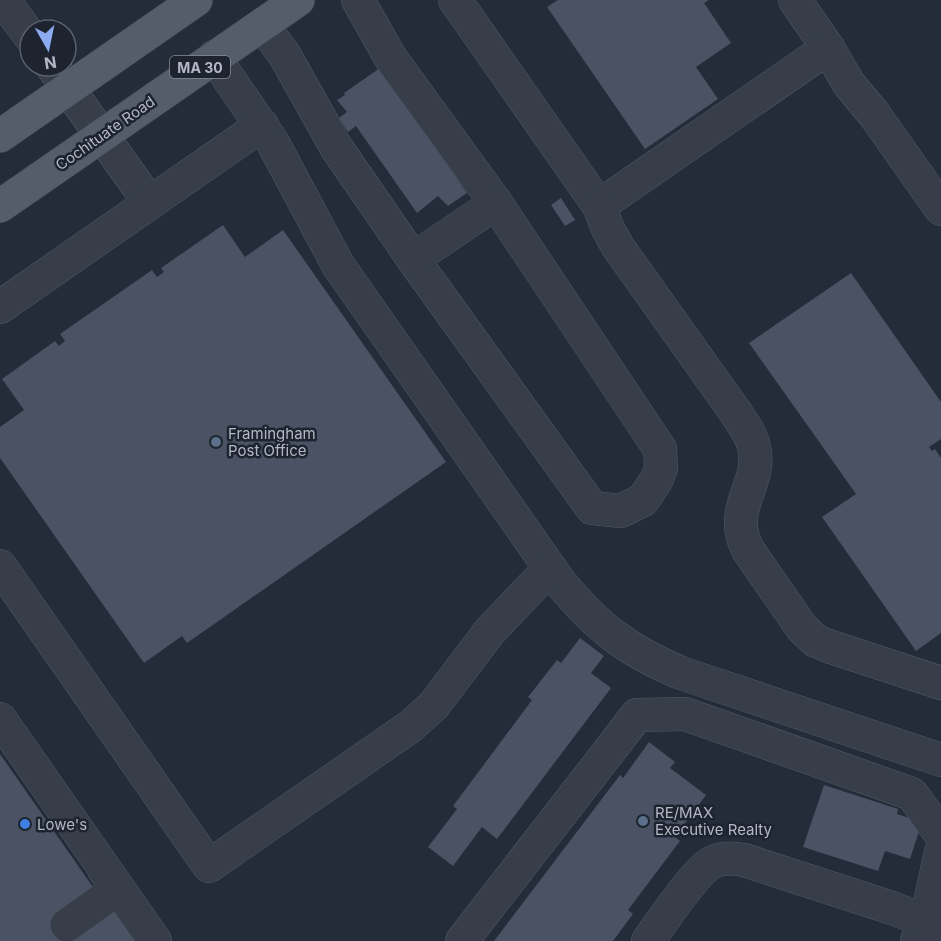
<svg xmlns="http://www.w3.org/2000/svg" width="941" height="941" font-family="Inter,sans-serif">
  <style>
    .building { fill: #4a5263 }
    .lines { fill: none; stroke-linecap: round; stroke-linejoin: round }
    .minor-casing { stroke: #535865; stroke-width: 34 }
    .major-casing { stroke: #414753; stroke-width: 34 }
    .minor { stroke: #373e4a; stroke-width: 33 }
    .major { stroke: #555c6a; stroke-width: 33 }
    .service-dot { fill: #5c6f8a; stroke: #1d232f; stroke-width: 2 }
    .shop-dot { fill: #3f7fe0; stroke: #1d232f; stroke-width: 2 }
    .labels { text-anchor: middle; dominant-baseline: central; stroke-width: 5; stroke-linejoin: round; paint-order: stroke }
    .shield { fill: #1d232f; stroke: #868b99; stroke-width: 1.5 }
    .shield-label { font-size: 14px; font-weight: bold; fill: #b3b8c6 }
    .street-label { font-size: 15px; fill: #b3b8c6; stroke: #1d232f }
    .poi-label { font-size: 15px; fill: #b3b8c6; stroke: #1d232f; text-anchor: start }
  </style>
  <rect width="100%" height="100%" fill="#242b39"/>
  <g class="building">
    <path d="M558 0H709L704 3 731 43 696 67 718 99 645 149 547 7Z"/>
    <path d="M380 68 467 193 448 206 438 196 417 213 356 126 348 132 339 118 347 112 337 100 345 95 344 93Z"/>
    <path d="M561 198 575 220 565 226 551 205Z"/>
    <path d="M223 225 245 257 283 230 446 462 187 643 182 636 144 663 0 458V427L24 410 2 379 55 341 59 346 65 341 60 334 152 270 157 277 164 272 161 268Z"/>
    <path d="M851 273 941 402V439L929 447 932 451 935 449 941 458V633L916 651 822 517 856 494 749 343Z"/>
    <path d="M580 638 604 656 591 673 611 688 497 839 482 827 453 866 428 847 457 809 453 806 532 700 528 697 557 660 561 663Z"/>
    <path d="M649 742 675 762 670 768 706 795 675 837 680 841 628 910 633 914 613 941H494L620 775 623 778Z"/>
    <path d="M0 754 102 900 110 895 142 941H0Z"/>
    <path d="M824 785 898 809 897 814 922 822 910 859 885 851 878 871 803 847Z"/>
  </g>
  <g class="lines">
    <defs>
      <g id="minor">
        <path d="M3 0 30 36"/>
        <path d="M455 0 599 206 828 48 795 0"/>
        <path d="M262 25 284 54 336 147 413 259 592 508 621 511 643 500 657 479 661 468 660 449 496 203 390 57 358 0"/>
        <path d="M828 48 849 84 874 114 941 209"/>
        <path d="M214 57 273 143 338 265 559 581C597 627 626 650 681 673L941 760"/>
        <path d="M52 66 150 203"/>
        <path d="M599 206 608 229 618 247 734 410C741 421 751 433 754 447 763 485 726 507 748 550L802 628 816 641 831 647 941 683"/>
        <path d="M413 259 496 203"/>
        <path d="M0 307 262 125"/>
        <path d="M0 566 209 866 411 726 434 705 490 631 550 568"/>
        <path d="M0 719 155 941"/>
        <path d="M67 925 118 889 104 870"/>
        <path d="M917 940 926 921 941 852"/>
        <path d="M462 941 637 715 685 714 912 794 941 835"/>
        <path d="M648 941C661 923 695 872 711 863 721 857 733 858 744 860L892 908 941 927"/>
      </g>
      <g id="major">
        <path d="M0 136 196 0"/>
        <path d="M0 206 298 0"/>
      </g>
    </defs>
    <use href="#minor" class="minor-casing"/>
    <use href="#major" class="major-casing"/>
    <use href="#minor" class="minor"/>
    <use href="#major" class="major"/>
  </g>
  <g class="service-dot">
    <circle cx="216" cy="442" r="6"/>
    <circle cx="643" cy="821" r="6"/>
  </g>
  <circle class="shop-dot" cx="25" cy="824" r="6"/>
  <g class="labels">
    <rect class="shield" x="170" y="56" width="60" height="22" rx="4.5"/>
    <g class="shield-label">
      <text x="200" y="67">MA 30</text>
    </g>
    <g class="street-label">
      <text transform="translate(105 133) rotate(-35)">Cochituate Road</text>
    </g>
    <g class="poi-label">
      <text x="228" y="433">Framingham<tspan x="228" dy="17">Post Office</tspan></text>
      <text x="655" y="812">RE/MAX<tspan x="655" dy="17">Executive Realty</tspan></text>
      <text x="37" y="824">Lowe's</text>
    </g>
  </g>
  <g transform="translate(48 48) rotate(171)"><circle r="28" fill="#1d232f" stroke="#595f6b" stroke-width="1.5"/>
  <path d="M0-4.5L10 22L0 15L-10 22Z" fill="#8dabf0"/>
  <text y="-9" font-size="16" font-weight="bold" text-anchor="middle" fill="#b3b8c6">N</text>
  </g>
</svg>
